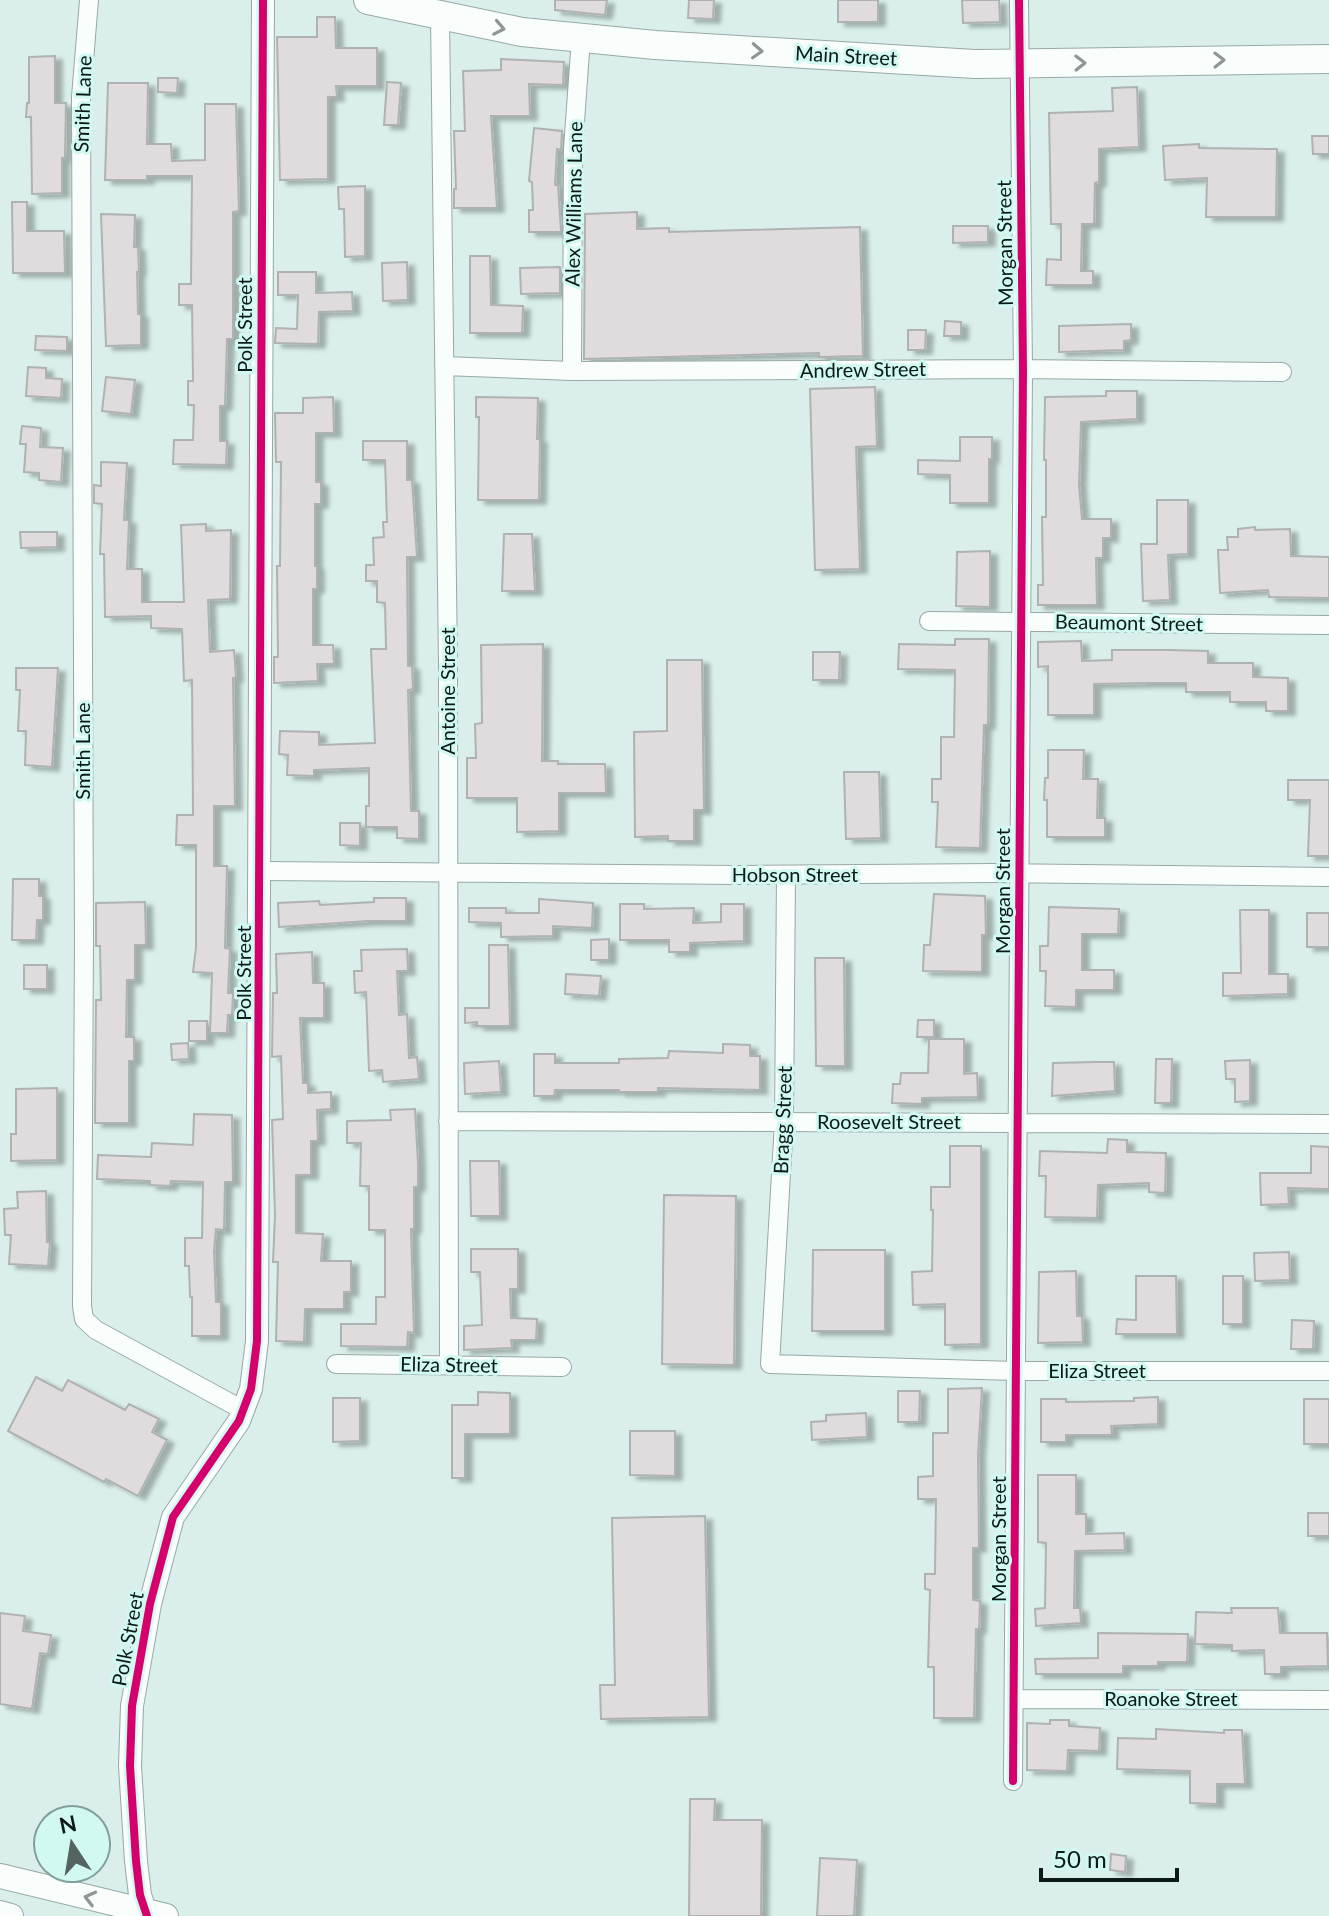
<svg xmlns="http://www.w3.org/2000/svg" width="1329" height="1916" font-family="Lato,sans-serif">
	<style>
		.building { fill: #e0dbdd; stroke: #afb2b2; stroke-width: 2; filter: url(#shadow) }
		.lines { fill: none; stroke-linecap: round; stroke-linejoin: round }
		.minor-casing { stroke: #97a8a5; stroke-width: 20 }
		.tertiary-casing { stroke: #97a8a5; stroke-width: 24 }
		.secondary-casing { stroke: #97a8a5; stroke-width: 26 }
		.primary-casing { stroke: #97a8a5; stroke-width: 30 }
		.minor { stroke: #f9fdfc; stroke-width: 18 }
		.tertiary { stroke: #f9fdfc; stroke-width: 22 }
		.secondary { stroke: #f9fdfc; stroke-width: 24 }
		.primary { stroke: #f9fdfc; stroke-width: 28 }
		.cycleway-casing { stroke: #d1f8f1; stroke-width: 13 }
		.cycleway { stroke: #d6006c; stroke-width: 8 }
		.oneway { stroke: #8e9695 }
		.labels { text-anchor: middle; stroke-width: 6; stroke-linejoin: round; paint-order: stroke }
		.street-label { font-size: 20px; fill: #0b1917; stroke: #d1f8f1 }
	</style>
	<defs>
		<filter id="shadow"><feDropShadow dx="7" dy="4" stdDeviation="2" flood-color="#0004"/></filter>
	</defs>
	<rect width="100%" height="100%" fill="#daefeb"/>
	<path class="building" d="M555,0H607L605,15L555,10Z
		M689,0H714L713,19L688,18Z
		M838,0H878V22H838Z
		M962,0H999L1000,22L963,23Z
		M317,17H335L336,48H377V86H336L337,97H328V179L280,180L277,37H317Z
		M55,56V103H66L65,158H62V193L32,194L31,117H26L27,103H29V57Z
		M501,59L564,62L563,85L529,84L530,116H491L497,208H454V189H456L454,131H465L463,71L501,70Z
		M158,78H178L177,93L158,92Z
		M387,82L401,83L398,125H384Z
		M108,83H148L147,144H171L172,161L205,160V104H236L239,211L233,212V339H227L225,406H220V441H227L226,465L173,464L174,440H193L194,405H188V381H193L192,305H179V284H191L192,176H147V180H105Z
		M1137,87L1139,147L1099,149V182L1095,183L1094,224H1082L1081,271H1093V285H1046L1047,259L1061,260V224H1051L1049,113L1113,111L1112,88Z
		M534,128L562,131L561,150L557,149L555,185H558L561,232H529V210H533L532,182L529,181Z
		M1312,136H1329V154H1313Z
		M1199,144V148L1277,149L1276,217H1206L1207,178L1165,180L1163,146Z
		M365,186V256L345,257L344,209H339L338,187Z
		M12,202H27V231H64L65,273H13Z
		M637,212V229L669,228V232L860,227L863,356L819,357V353L584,359L585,214Z
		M101,214L135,215L134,247H138L139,272H137L138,314H141V345L106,346Z
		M953,226H988V242L953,243Z
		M470,256H490L491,305L523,306L522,333H470Z
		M407,262L408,300L383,301L382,263Z
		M560,267V293L521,294L520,268Z
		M278,272H316V293L352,292L353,311L319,312L318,344L275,343L276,328L297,329L298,295H278Z
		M945,321L961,322V336H944Z
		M1131,324V340L1124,341V350L1059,352V326Z
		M908,330H926L925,350H908Z
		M36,336L67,337V351L35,350Z
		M28,367L46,368V378L62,379L61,398L26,396Z
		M106,377L135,380L131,414L102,411Z
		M875,387L877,446L856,447L860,569L815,570L810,389Z
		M1106,391H1137V419L1081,422L1079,485L1082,519H1111V538H1103V558H1096L1097,605H1038V585H1043L1042,517H1046V460H1044L1045,397L1106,396Z
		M333,397L334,433H316V482H321V504H315V566H317V589H313V645H333L334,664H317L318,681L274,683V657H278L277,566H280L281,462H276L275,413H303V398Z
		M476,397L538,398L537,439H540L539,500H478L479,417H476Z
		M22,426L41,428L40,447L63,448L61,482L39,480V473L24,472L26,444H20Z
		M960,437H992V459H989V503H950V475L918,474V460L960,461Z
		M363,441H407V480H412L417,557H407L408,666H412L413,689L408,690L411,811H419V839L397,838V827H366V806H369V768L314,770V776L287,775L288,755L279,754L280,731L319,732V745L375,743L371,649H386L385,603L377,602V581H366V565H374L373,538L384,537L383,522H387L385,460H363Z
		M101,462L127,463L124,520H129L127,569H142V602H184L181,525L206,524V531L231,530L230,599L208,600L210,652L234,650L236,678H233L235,806H214V866H227L225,948L230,949L228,993H233L232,1015H228L227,1033H210L212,973L193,972L196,947V845H176L177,815H193L192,680L184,681L182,629L151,628V616L105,617L104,554H100L102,504L94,503V485L101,486Z
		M1157,500H1188V554L1168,555L1170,600L1143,601L1141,544H1157Z
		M1255,527V530L1290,529L1291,556L1329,557V598L1269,597L1268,590L1220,593L1218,550H1228L1227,537H1238V529Z
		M20,532H57V547L21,548Z
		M504,534H532L535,591H502Z
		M990,551V607L956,606L957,552Z
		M955,639H989L988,725H984L980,848L936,847L938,802H932V779H941V737H954L955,670L898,669L899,644L955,645Z
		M1081,641L1082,661L1112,660V650H1169L1208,651V663H1253V677L1288,678V711H1266V702H1230V692H1186V683H1147L1094,684V715H1048V666L1038,667V642Z
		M543,644L542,761H558V764H605L606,793H559V831L517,832V798H467V758H476L475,724L482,723L481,645Z
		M813,652H840L839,680H813Z
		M667,660H702L704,810H694V841H668V836L635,837L634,732L667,731Z
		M16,668H58L52,767L25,765L26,731H18L20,690H16Z
		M1048,750H1084L1083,779H1098L1097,818H1105V837H1047V800H1044L1045,778H1048Z
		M844,772H879L881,838L846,839Z
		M1288,780H1329V856H1308L1310,800H1288Z
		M340,823H360V846L340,845Z
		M13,879H39V896H43V920H37L36,940H12Z
		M934,894L985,896L986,935H982V972L923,971L924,945H930Z
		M374,898H406V921H368L279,927L278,903L319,901L320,905L374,902Z
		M539,899L593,903L592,928L553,926V936L501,937V923L469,922V908H506V913H539Z
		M145,902L146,945H135V980H127L126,1037H134V1061H129V1123H95L96,1000H101L100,946H96V903Z
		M620,904H644V909L694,908L693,923L721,922V904H744V941L690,943V952H669V940H620Z
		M1049,907L1119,909L1118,934H1082V970H1114V990H1076V1007L1045,1006L1046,971H1040V946H1048Z
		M1240,910H1269V974H1288V994L1223,996V973H1241Z
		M1307,913H1329V947H1307Z
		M609,939V960H591V940Z
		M489,945H508L510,1026H477V1022L465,1023V1008H489Z
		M407,949L408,971H397L399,1015L407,1014L409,1058L417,1057L419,1079L383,1082L382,1070L369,1071L366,992L355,993L354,971H362L361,950Z
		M312,952L313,983H324V1018H300L303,1083H308V1093L331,1092V1109L317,1110L318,1141H311V1175H296V1233L323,1234L321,1261H351V1292H344V1309H305L304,1342L276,1341L278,1262H273L275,1215L272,1120L283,1119L281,1056L272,1057L273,993H277L276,954Z
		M815,958H844L845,1066H816Z
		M24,965H47V989H24Z
		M566,974L601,976L599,996L565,994Z
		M918,1020H934V1037H917Z
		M189,1021H207V1041H189Z
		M929,1039H964V1074L977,1073L978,1097L922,1098V1104L892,1103L893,1084H900L901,1073H928Z
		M188,1043L189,1059L172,1060L171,1044Z
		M723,1044L750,1045V1056H760V1090L658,1088V1092H619V1090H555L554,1096H534V1054H555V1063H619V1059L668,1058L669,1051L723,1053Z
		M1156,1059H1172L1171,1103H1155Z
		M1250,1060V1101L1235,1102V1079H1226L1225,1061Z
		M499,1061L501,1092L465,1094L464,1063Z
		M1096,1062H1114L1115,1091L1052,1096L1053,1063Z
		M57,1088V1160L11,1161V1134H16V1089Z
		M415,1109L418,1164V1187H414V1229H411L414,1333L408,1332L407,1347L341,1346V1324H376V1297H385V1230H369V1186H360L361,1143H347V1121L391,1120L390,1110Z
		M194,1114L232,1115L233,1182H225L224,1230L216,1229L214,1251L216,1302H221V1336H192V1297H190L189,1266H185V1238H202L203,1182L171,1181L170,1186L150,1185V1181L97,1179L98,1155L151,1157L152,1143L193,1145Z
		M1108,1139L1127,1140V1152L1166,1153L1165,1193L1149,1192V1183L1098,1185L1097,1218L1045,1217L1046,1176H1039L1040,1151L1107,1153Z
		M950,1146H981V1344L945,1345V1304L913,1305L912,1272L932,1271L933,1210H931V1187H950Z
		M1311,1146L1329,1147V1189L1288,1188L1289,1204L1261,1205L1260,1173H1311Z
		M470,1161H499L500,1216H471Z
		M46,1191L47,1242H50L48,1266L9,1264L11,1235H5L4,1209L18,1208L17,1192Z
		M664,1195L736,1196L734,1365L662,1364Z
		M471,1249H518V1289H510L511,1318L537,1319L536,1340H511L512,1348L464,1350V1326L482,1325L480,1272H471Z
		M813,1250H885V1331H812Z
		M1289,1252L1290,1280L1255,1281L1254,1253Z
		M1076,1271L1077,1316H1082L1083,1342L1038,1343L1039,1272Z
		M1136,1276H1176L1177,1334H1116L1117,1319L1136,1320Z
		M1223,1276H1243V1324H1223Z
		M1292,1320L1314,1321L1313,1349H1291Z
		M36,1377L62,1391L68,1380L125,1410L129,1404L159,1419L152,1432L167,1440L138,1496L106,1479L104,1482L8,1431Z
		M982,1388L978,1455L979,1548H973V1600L980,1601L979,1629H976L974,1718H934V1667H928L930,1590L925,1589V1574H935L936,1499H918V1477L933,1476V1433H948V1389Z
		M898,1391H920L919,1422H898Z
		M478,1392L510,1393V1434H465V1478H452V1405H478Z
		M1158,1397V1424L1111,1426L1112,1435H1066V1442H1041V1399H1066V1402L1134,1401V1398Z
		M333,1398H360V1441L333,1442Z
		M1304,1399H1329V1444H1304Z
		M866,1413L867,1437L812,1440L811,1422L826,1421V1415Z
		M630,1431H675V1476L630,1475Z
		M1038,1475H1076V1514H1086V1534L1124,1533L1125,1550L1075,1551L1074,1608H1080L1081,1623L1036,1626L1035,1609L1045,1608L1046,1543L1038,1542Z
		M1308,1513H1329V1536H1308Z
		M705,1516L709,1717L601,1719L600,1685H615L612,1518Z
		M1231,1608H1278L1280,1633H1327L1328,1666L1281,1667V1674H1265L1264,1650L1232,1651V1645L1195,1644L1196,1612L1232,1613Z
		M0,1613L25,1616L23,1631L51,1635L48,1654L40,1653L32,1709L0,1704Z
		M1098,1633L1188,1634L1187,1662H1158V1666H1123V1674H1036L1035,1659L1098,1658Z
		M1050,1720H1069V1726L1100,1728L1099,1751L1068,1750L1067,1771L1027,1770V1723L1050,1724Z
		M1156,1729L1224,1733V1730H1242L1245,1784H1217V1804L1190,1803V1771L1117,1769L1118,1738L1156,1739Z
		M690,1799H715L714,1820H762L761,1916H689Z
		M1111,1854L1126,1856L1125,1872L1110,1870Z
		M820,1858L857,1860L854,1916H817Z"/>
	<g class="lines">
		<defs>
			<path id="minor" d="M89,0L81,97L84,940L82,1306L84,1319L96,1330L243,1410
				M440,16L448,667L449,1365
				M444,366L572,371L1023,369L1282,372
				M572,371L573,149L581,38
				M929,621L1329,625
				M260,871L742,875L994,873L1329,877
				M786,875L784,1122L770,1364L1016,1371H1329
				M448,1121L1329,1124
				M336,1364L562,1367
				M1014,1699L1329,1700
				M1013,1781L1023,369L1019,0"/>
			<path id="tertiary" d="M147,1916L140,1895L136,1861L130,1766L132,1706L150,1604L173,1517L239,1421L251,1389L257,1341L263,0"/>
			<path id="secondary" d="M0,1876L166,1916
				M0,1913L11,1916"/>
			<path id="primary" d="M368,0L522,32L655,45L975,64L1329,59"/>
		</defs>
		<use href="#minor" class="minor-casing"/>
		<use href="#tertiary" class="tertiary-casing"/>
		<use href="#secondary" class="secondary-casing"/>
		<use href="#primary" class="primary-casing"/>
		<use href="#minor" class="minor"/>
		<use href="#tertiary" class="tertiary"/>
		<use href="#secondary" class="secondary"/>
		<use href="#primary" class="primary"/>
		<defs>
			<path id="cycleway" d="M1013,1781L1023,369L1019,0
				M147,1916L140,1895L136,1861L130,1766L132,1706L150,1604L173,1517L239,1421L251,1389L257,1341L263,0"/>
		</defs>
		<use href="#cycleway" class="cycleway-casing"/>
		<use href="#cycleway" class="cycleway"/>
	</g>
	<defs><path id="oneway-chevron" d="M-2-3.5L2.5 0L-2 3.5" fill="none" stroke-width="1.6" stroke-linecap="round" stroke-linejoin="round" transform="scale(2)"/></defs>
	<g class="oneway">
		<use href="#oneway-chevron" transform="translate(499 28) rotate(11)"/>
		<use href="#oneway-chevron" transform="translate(757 51) rotate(3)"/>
		<use href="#oneway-chevron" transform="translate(1219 60) rotate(-1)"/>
		<use href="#oneway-chevron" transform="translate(1080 63) rotate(-1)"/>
		<use href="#oneway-chevron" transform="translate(90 1898) rotate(-166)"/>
	</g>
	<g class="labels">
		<g class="street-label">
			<text transform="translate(846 56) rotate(3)" y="7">Main Street</text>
			<text transform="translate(83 104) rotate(-88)" y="7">Smith Lane</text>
			<text transform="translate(574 204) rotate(-89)" y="7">Alex Williams Lane</text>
			<text transform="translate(1005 243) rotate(-91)" y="7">Morgan Street</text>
			<text transform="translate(245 325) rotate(-90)" y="7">Polk Street</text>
			<text transform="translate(863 370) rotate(-1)" y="7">Andrew Street</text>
			<text transform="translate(1129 623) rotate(1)" y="7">Beaumont Street</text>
			<text transform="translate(448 691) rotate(-90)" y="7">Antoine Street</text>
			<text transform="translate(83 751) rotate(-90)" y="7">Smith Lane</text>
			<text x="795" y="882">Hobson Street</text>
			<text transform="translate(1003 891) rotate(-90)" y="7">Morgan Street</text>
			<text transform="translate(244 973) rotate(-90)" y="7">Polk Street</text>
			<text transform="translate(783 1120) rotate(-88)" y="7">Bragg Street</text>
			<text x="889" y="1129">Roosevelt Street</text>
			<text transform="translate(449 1365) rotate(1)" y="7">Eliza Street</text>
			<text x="1097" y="1378">Eliza Street</text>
			<text transform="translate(999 1539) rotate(-90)" y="7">Morgan Street</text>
			<text transform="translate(128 1639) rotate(-79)" y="7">Polk Street</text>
			<text x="1171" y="1706">Roanoke Street</text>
		</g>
	</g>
	<g transform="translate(72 1844) rotate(348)"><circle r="38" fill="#d1f8f1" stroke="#829f9a" stroke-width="2"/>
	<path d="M0-6L14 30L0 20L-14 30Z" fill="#536461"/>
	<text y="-12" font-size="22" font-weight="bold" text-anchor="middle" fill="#0b1917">N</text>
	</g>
	<path d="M1041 1868v12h136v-12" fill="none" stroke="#0b1917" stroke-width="4"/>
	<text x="1053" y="1868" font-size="24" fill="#0b1917" stroke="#d1f8f1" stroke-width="6" paint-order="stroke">50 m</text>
</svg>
